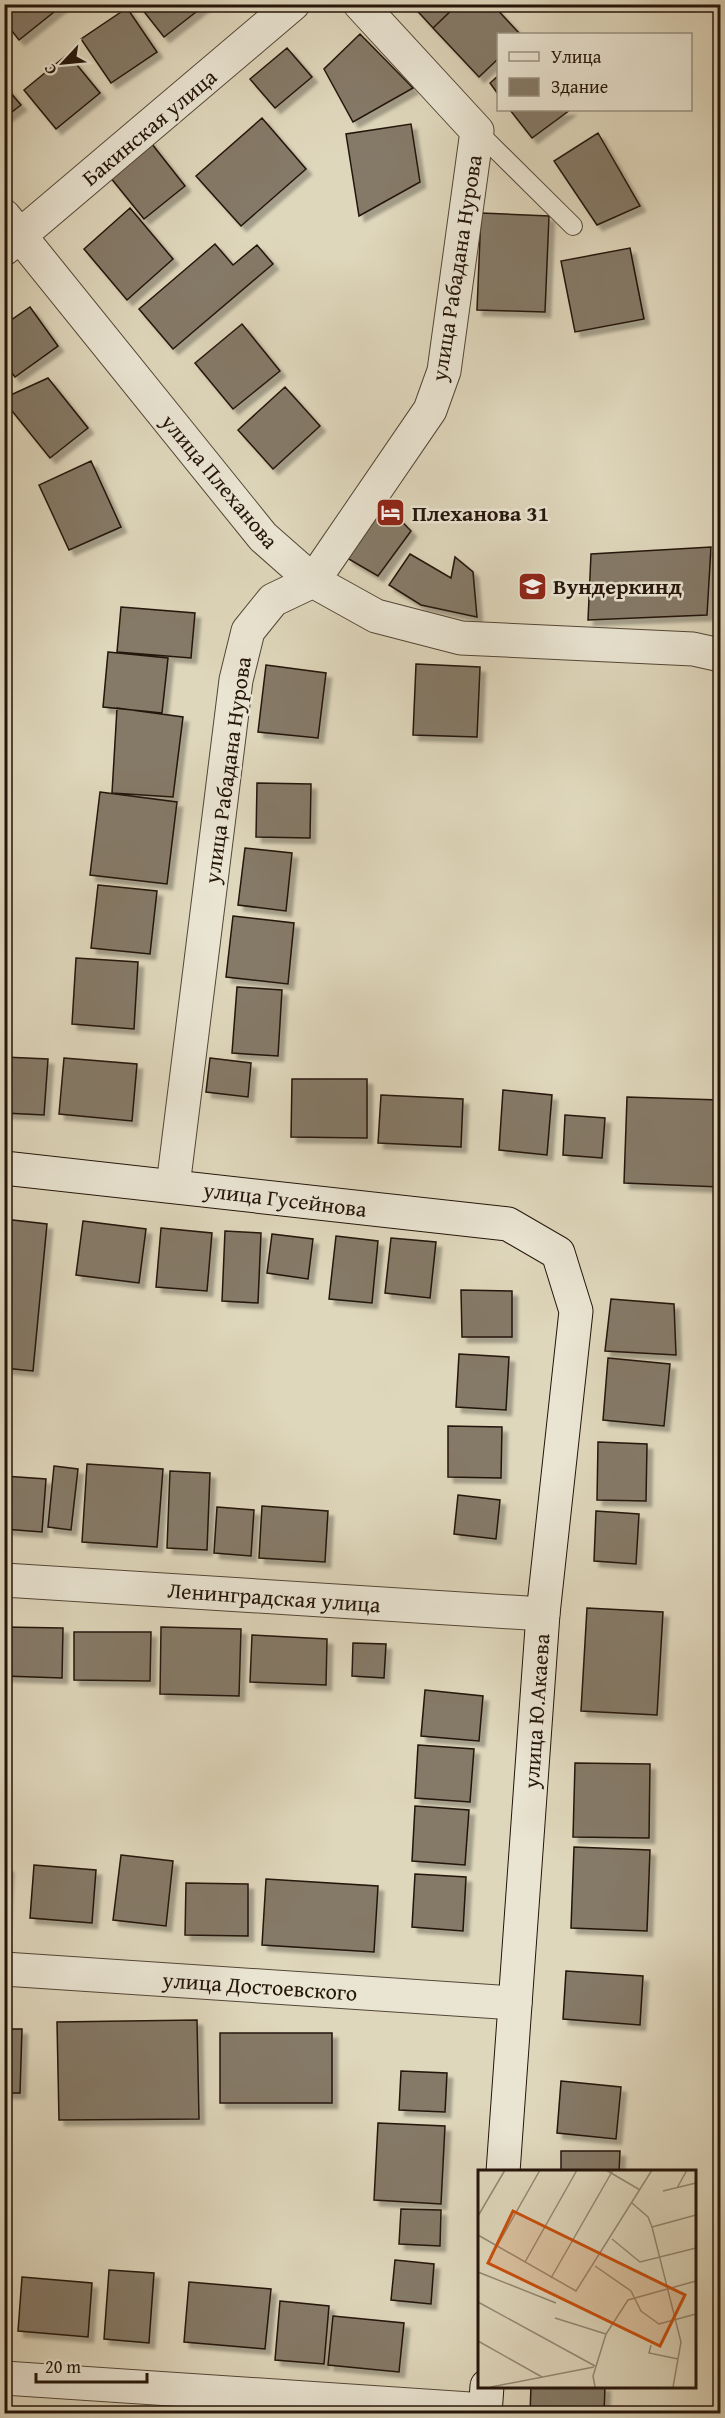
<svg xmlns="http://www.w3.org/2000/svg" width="725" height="2418" font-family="'Gentium Book Plus',serif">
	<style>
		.building { fill: #857a67; stroke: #24150a; stroke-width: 1.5; filter: url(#shadow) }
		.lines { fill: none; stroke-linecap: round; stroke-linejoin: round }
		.lane-casing { stroke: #534636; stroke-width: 20 }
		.street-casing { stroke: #534636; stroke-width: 35 }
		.secondary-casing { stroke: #24150a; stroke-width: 35 }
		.lane { stroke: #eae5d3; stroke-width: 18 }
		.street { stroke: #eae5d3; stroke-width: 33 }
		.secondary { stroke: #eae5d3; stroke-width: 33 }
		.labels { text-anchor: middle; stroke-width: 5; stroke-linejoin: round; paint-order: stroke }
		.street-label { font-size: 22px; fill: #24150a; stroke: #eae5d3 }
		.poi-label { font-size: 22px; font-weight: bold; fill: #24150a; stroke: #eae5d3; text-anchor: start }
		.inset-road { fill: none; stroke: #948975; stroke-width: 1.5 }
		.view { fill: #cb4f0c; fill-opacity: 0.15; stroke: #cb4f0c; stroke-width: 3 }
		.inset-edge { fill: none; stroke: #24150a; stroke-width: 3 }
	</style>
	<defs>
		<filter id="shadow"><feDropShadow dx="5.5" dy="5.5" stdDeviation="1.5" flood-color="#0004"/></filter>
	</defs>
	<rect width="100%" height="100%" fill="#dfd7bc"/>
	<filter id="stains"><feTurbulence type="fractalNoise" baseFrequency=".00333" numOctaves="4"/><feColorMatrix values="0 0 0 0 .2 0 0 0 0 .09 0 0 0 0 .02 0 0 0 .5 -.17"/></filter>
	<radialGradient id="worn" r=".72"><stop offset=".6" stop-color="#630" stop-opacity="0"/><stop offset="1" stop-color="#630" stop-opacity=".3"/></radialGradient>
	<path class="building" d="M4,4H64L19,40L4,21Z
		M138,4H205V5L164,37Z
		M411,4H458L433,28Z
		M458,4H492L520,34H498V59L479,77L433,28Z
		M127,8L157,52L111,83L81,39Z
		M360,34L413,88L353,122L324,69Z
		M287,48L312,77L275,108L250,79Z
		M68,54L100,93L56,129L24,90Z
		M498,76V94L490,83Z
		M4,85L21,105L4,118Z
		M510,110H570L532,138Z
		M262,118L306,169L241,226L196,176Z
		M411,124L420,182L359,216L346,134Z
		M598,133L640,206L597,225L554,161Z
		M148,139L185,186L144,219L106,172Z
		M130,208L173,259L127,300L84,249Z
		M481,213L549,216L545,312L477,310Z
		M215,244L233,265L257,245L273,264L173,349L139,309Z
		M630,248L644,319L575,332L561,261Z
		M30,307L58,346L15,377L4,363V325Z
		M242,324L280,371L233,409L195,363Z
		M48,378L88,428L50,458L4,401V398Z
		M285,387L320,426L273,469L238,430Z
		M91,461L121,527L69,550L39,485Z
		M383,502L411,531L378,576L347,558Z
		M711,547L707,615L588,620L591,554Z
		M410,554L451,578L455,557L473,572L477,617L421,605L389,585Z
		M121,607L195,613L191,658L117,652Z
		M108,652L168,658L162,713L103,707Z
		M416,664L480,667L477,737L413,735Z
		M266,665L326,673L318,738L258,732Z
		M117,708L183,717L173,797L112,793Z
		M257,783L311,784L310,838L256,837Z
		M100,792L177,802L167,884L90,875Z
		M245,848L292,853L286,911L238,905Z
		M98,885L157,891L150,954L91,948Z
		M233,916L294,923L288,984L226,977Z
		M76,958L138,962L134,1029L72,1024Z
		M237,987L282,990L278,1056L232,1053Z
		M4,1057L48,1059L44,1115L4,1113Z
		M64,1058L137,1064L132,1121L59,1114Z
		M210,1058L251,1063L248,1097L206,1092Z
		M292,1079H367V1138L291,1137Z
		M503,1090L552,1095L547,1155L499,1150Z
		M381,1095L463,1099L461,1147L378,1143Z
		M627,1097L720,1100V1187L624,1183Z
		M565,1115L605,1118L602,1158L563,1155Z
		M4,1219L47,1224L33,1371L4,1368Z
		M83,1221L146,1229L139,1283L76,1275Z
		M161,1228L212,1233L207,1291L156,1287Z
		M225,1231L261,1233L258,1303L222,1301Z
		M272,1234L313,1239L308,1279L267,1273Z
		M336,1236L378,1241L372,1303L329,1299Z
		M391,1238L436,1242L430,1298L385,1293Z
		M461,1290L512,1291V1337H462Z
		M611,1299L674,1304L676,1355L605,1351Z
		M459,1354L509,1357L506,1410L456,1407Z
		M608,1358L670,1364L664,1426L603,1420Z
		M448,1426L502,1427L501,1478L448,1477Z
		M598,1442L647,1444L646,1501L597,1500Z
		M87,1464L163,1469L157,1547L82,1542Z
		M54,1466L78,1469L71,1530L48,1527Z
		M170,1471L210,1473L207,1550L167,1548Z
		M4,1476L46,1479L42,1532L4,1529Z
		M458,1495L500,1500L496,1539L454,1534Z
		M262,1506L328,1511L325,1562L259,1558Z
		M217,1507L254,1510L251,1556L214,1553Z
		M596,1511L639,1514L636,1564L594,1561Z
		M587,1608L663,1612L657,1715L581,1711Z
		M4,1627L63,1628L62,1678L4,1676Z
		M161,1627L241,1629L239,1696L160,1694Z
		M74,1632H151L150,1681L74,1680Z
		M252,1635L327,1639L326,1685L250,1682Z
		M353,1643L386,1644L384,1678L352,1676Z
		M425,1690L483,1696L479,1741L421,1736Z
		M418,1745L474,1749L470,1802L415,1798Z
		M575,1763L650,1764L649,1838L573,1837Z
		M415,1806L469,1810L465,1865L412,1861Z
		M574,1847L650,1850L647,1931L571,1928Z
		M121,1855L173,1861L166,1926L113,1920Z
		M34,1865L96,1870L92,1923L30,1918Z
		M4,1866L8,1867L5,1922H4Z
		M415,1874L466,1877L463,1931L412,1927Z
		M266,1879L378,1886L374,1952L262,1945Z
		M186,1883L248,1884V1936L185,1935Z
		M566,1971L643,1976L640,2025L563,2019Z
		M197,2020L199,2119L59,2120L57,2022Z
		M4,2029H22L20,2093H4Z
		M220,2033H332V2103H220Z
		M401,2071L447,2073L445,2112L399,2110Z
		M561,2081L621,2087L616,2139L557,2133Z
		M378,2123L445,2126L441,2204L374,2200Z
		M561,2151H620L619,2172H561Z
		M401,2209L441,2210L440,2246L399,2244Z
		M395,2260L434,2264L431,2304L391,2300Z
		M109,2270L154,2273L149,2343L104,2339Z
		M22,2277L92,2283L88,2337L18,2331Z
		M189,2282L271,2289L265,2349L184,2342Z
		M280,2301L329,2306L324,2364L275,2360Z
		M333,2316L404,2323L399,2372L328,2365Z
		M531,2386H605L604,2414H530Z"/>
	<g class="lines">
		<defs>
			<path id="lane" d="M477,131L573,226"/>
			<path id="street" d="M4,216L263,537L313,581L376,616L461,638L693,649L720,655
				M4,249L293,4
				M173,1186L236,680L248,631L273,600L313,581L430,410L444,371L477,131L360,4
				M4,1580L543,1614
				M4,1969L515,2003
				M4,2378L485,2410"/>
			<path id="secondary" d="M4,1168L508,1224L558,1253L576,1311L543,1614L503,2172
				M485,2414L487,2386"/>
		</defs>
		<use href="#lane" class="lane-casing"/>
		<use href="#street" class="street-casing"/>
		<use href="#secondary" class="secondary-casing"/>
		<use href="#lane" class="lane"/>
		<use href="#street" class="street"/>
		<use href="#secondary" class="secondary"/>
	</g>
	<defs>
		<symbol id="hotel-square" viewBox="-11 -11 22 22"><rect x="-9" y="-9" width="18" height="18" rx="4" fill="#8f2418" stroke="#eae5d3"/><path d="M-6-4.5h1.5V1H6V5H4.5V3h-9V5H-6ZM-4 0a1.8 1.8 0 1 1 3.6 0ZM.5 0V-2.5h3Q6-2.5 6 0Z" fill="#fff"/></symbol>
		<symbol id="school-square" viewBox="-11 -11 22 22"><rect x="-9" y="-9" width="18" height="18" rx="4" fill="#8f2418" stroke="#eae5d3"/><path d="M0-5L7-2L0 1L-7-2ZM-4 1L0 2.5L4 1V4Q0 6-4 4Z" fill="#fff"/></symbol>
	</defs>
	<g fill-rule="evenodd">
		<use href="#hotel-square" x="374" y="496" width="33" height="33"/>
		<use href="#school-square" x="516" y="570" width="33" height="33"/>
	</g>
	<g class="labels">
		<g class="street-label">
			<text transform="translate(149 127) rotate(-40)" y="8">Бакинская улица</text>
			<text transform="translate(456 268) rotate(-81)" y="8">улица Рабадана Нурова</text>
			<text transform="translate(220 481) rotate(50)" y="8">улица Плеханова</text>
			<text transform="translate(227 770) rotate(-82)" y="8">улица Рабадана Нурова</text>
			<text transform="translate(285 1199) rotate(7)" y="8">улица Гусейнова</text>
			<text transform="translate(274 1597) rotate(4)" y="8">Ленинградская улица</text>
			<text transform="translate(536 1711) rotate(-86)" y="8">улица Ю.Акаева</text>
			<text transform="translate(260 1986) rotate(4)" y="8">улица Достоевского</text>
		</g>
		<g class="poi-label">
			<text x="412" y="521">Плеханова 31</text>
			<text x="553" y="594">Вундеркинд</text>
		</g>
	</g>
	<g transform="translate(478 2170)">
		<rect width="218" height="218" fill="#dfd7bc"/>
		<path class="inset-road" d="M128,0L162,20M199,18L209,0M185,21L218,13M154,33L170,47L174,57L203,172L195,217M0,46L27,0M174,57L218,45M0,65L98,121L174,0M134,69L162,92L218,78M19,76L62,0M47,92L99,0M117,96L153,121L163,141L181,154L218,144M0,102L78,133M73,108L135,0M0,132L117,196M77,148L128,164M0,171L64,207M173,175L171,183L200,189M13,217L116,197M117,217L115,206L128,164L150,130L218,111"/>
		<path class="view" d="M35,41L207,125L182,176L10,93Z"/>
		<rect width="218" height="218" class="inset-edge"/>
	</g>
	<rect width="725" height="2418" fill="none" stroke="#dfd7bc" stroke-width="24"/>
	<rect x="6" y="6" width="713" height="2406" fill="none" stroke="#24150a" stroke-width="3"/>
	<rect x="12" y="12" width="701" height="2394" fill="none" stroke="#24150a" stroke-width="1.5"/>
	<rect x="497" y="33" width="195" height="78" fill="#eae5d3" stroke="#9b9283" stroke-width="1.5"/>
	<rect x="509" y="52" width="30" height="9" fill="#eae5d3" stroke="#9b9283" stroke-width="1.5"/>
	<text x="551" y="63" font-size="18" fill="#24150a">Улица</text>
	<rect x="509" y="78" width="30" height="18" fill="#857a67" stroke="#9b9283" stroke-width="1.5"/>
	<text x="551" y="93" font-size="18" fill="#24150a">Здание</text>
	<g transform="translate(63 63) rotate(244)" stroke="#eae5d3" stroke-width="4.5" paint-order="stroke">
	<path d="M0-4.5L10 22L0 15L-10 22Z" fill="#24150a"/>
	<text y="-9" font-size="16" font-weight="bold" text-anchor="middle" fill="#24150a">С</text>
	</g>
	<path d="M36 2373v9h111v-9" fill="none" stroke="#24150a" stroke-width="3"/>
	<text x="45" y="2373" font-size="18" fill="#24150a" stroke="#eae5d3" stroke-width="4.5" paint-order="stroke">20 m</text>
	<rect width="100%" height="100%" filter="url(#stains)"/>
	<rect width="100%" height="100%" fill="url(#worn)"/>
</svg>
